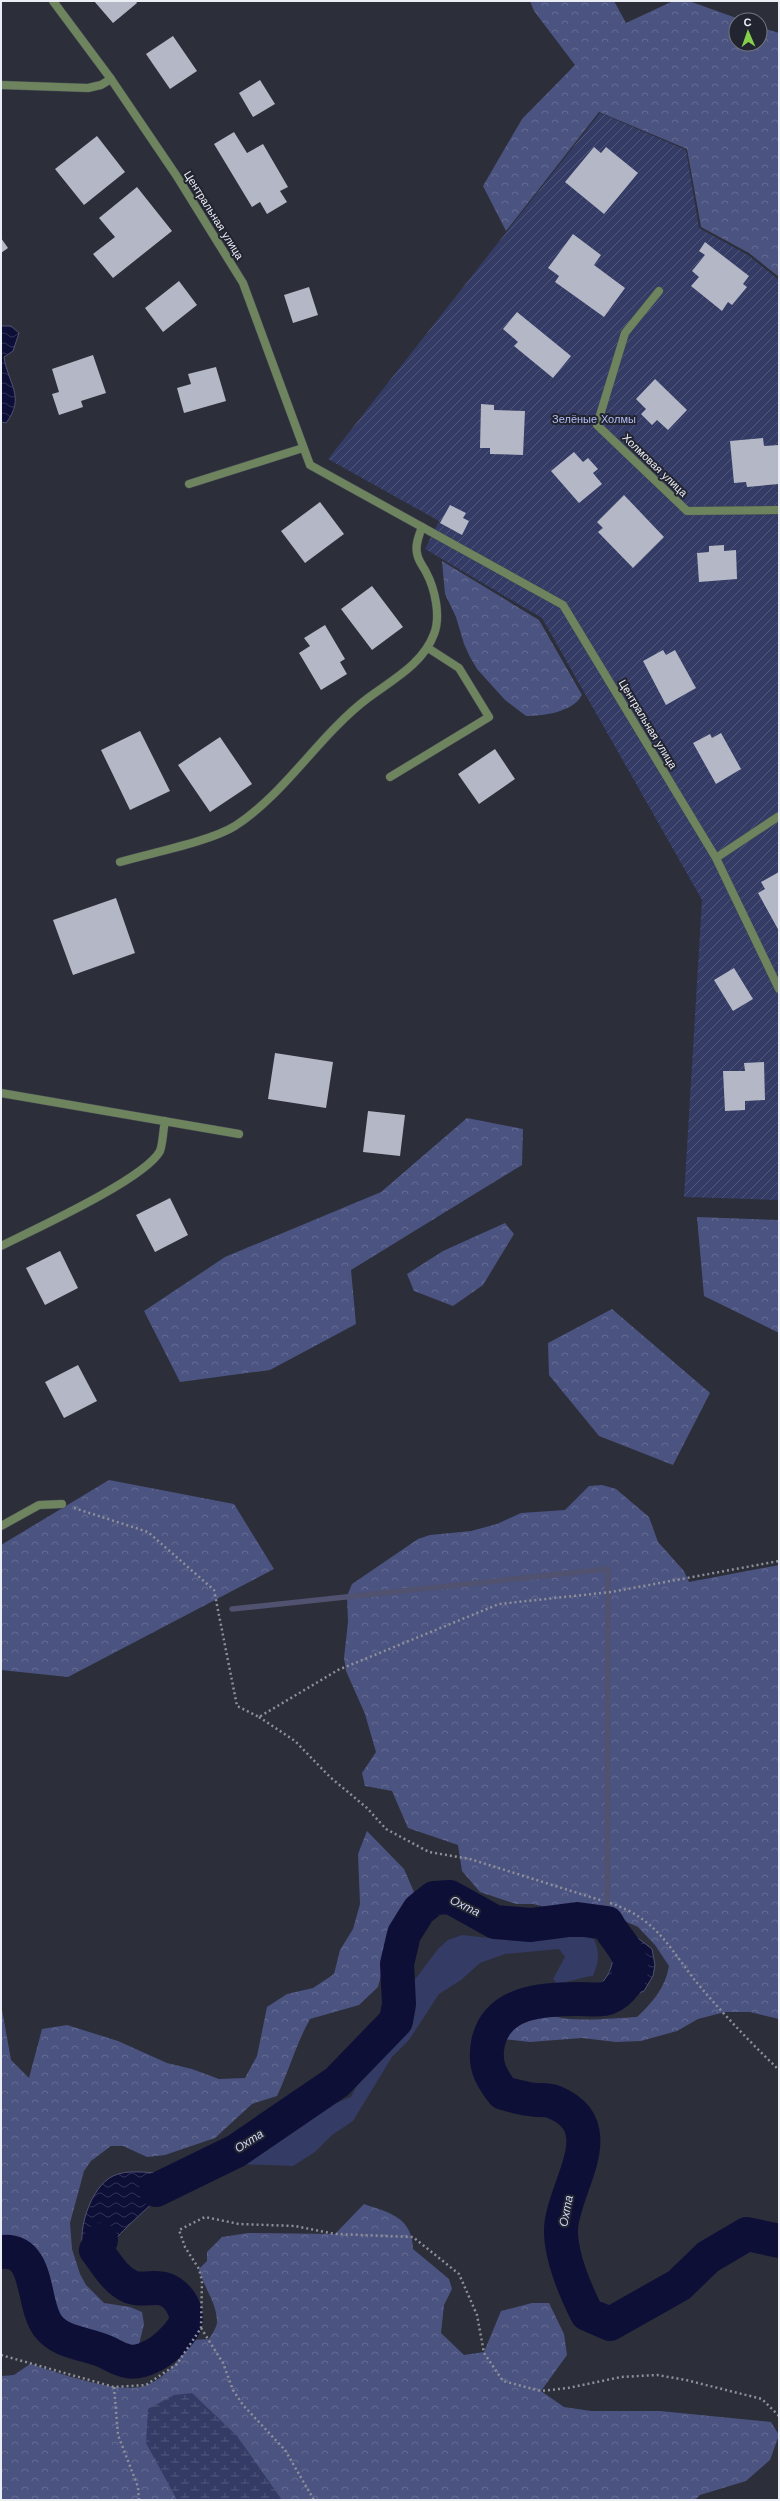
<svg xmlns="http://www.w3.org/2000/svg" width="780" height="2501" font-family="'Work Sans',sans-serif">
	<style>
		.grass { fill: #343b65 }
		.forest { fill: url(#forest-crowns) }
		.wetland { fill: url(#wetland-marsh) }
		.garden { fill: url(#garden-furrows) }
		.water { fill: url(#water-waves); stroke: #515270 }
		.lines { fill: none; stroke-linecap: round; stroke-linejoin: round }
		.stream { stroke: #515270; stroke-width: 5.5 }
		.river { stroke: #0e0f37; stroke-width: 34 }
		.building { fill: #b4b7c5 }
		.service-casing { stroke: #474953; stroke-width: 9 }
		.minor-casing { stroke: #474953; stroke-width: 9 }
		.path { stroke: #8e9099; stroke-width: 2.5; stroke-dasharray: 2 3; stroke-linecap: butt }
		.service { stroke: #6d845f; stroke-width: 8 }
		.minor { stroke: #6d845f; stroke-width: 8 }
		.labels { text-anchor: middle; stroke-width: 4; stroke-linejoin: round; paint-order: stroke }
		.street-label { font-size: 11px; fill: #eceef6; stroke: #22242f }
		.park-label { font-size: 11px; fill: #b3bffb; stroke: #22242f }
		.water-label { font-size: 12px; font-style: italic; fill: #cfd5f4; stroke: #22242f }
	</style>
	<defs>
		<pattern id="forest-crowns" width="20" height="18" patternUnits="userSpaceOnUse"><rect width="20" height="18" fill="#4b5381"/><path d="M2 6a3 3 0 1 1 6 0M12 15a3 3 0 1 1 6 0" fill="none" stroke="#656c93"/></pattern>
		<pattern id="wetland-marsh" width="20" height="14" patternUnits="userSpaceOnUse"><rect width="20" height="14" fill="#343b65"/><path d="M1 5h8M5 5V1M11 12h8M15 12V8" fill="none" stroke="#52587c"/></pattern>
		<pattern id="garden-furrows" width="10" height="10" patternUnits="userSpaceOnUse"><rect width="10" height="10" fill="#343b65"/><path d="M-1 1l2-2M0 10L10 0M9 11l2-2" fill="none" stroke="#52587c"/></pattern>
		<pattern id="water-waves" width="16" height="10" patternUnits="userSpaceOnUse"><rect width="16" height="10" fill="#0e0f37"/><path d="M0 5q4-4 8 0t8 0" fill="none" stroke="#313255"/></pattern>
	</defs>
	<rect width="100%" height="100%" fill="#2c2e39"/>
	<path class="grass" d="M540,1933H568L594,1939C600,1953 599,1962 593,1976C580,1977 569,1983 556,1983L553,1979L565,1957L559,1949L505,1954L480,1963L461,1980L439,1994L409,2040L392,2057L353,2121L332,2135L315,2152L293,2166L239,2164C274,2138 310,2112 351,2097L363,2073L405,2014L403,2002L407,1990L438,1949L448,1940L462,1935L489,1938Z"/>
	<path class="forest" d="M530,1H614L626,23L673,1H689L742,20H736V44H760V27L779,33V277L749,253L701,227L687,149L599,112L506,231L483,186L522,119L575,65L534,11Z
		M442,561L539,620L582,695C573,712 544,716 526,716L505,700L477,669L470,657L464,644L456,617L445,594Z
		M467,1118L523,1129L522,1165L351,1270L356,1324L270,1370L180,1382L144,1311L225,1257L381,1192Z
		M697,1217L779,1220V1333L704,1296Z
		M505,1223L514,1234L483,1285L453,1306L414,1291L407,1274L443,1251Z
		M612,1309L710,1393L673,1465L599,1436L549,1375L548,1343Z
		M109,1480L234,1504L274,1569L68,1677L1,1670V1545Z
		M602,1485L616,1489L649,1517L658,1542L684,1571L689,1582L779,1565V2019L750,2012H725L698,2019L677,2031L641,2041L616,2042L582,2038L530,2042L504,2039L499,2028C508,2020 519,2013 531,2010C541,2008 548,2015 557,2017C578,2022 615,2018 637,2017C653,2002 665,1988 669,1966L655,1945L638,1927L604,1912H567L533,1904H516L480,1892L462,1871L458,1845L408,1828L392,1791L365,1786L362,1773L376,1752L365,1714L346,1671L344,1658L348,1622L347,1596L352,1584L418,1539L430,1535L471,1531L497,1524L521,1513L565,1510L589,1486Z
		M367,1831L404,1869L414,1892L397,1913L378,1987L359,2005L310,2019C296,2044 289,2071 277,2096L252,2104L215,2138L165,2155L147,2157L123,2146H111L91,2161L84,2171L70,2223L72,2249L80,2274L86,2285L104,2303L130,2307L142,2312L144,2324L138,2349C125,2348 116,2342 103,2338C98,2337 93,2338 88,2336C45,2315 46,2282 27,2244L10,2235L1,2236V2004L11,2060L29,2078L42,2029L67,2025L118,2041L167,2063L192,2069L219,2079L245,2078L257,2056L267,2007L287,1994L313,1988L334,1974L340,1950L353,1929L360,1904L358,1854Z
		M364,2204C390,2213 412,2217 413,2249L449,2279L452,2289L444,2305L441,2333L464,2355L484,2352L501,2311L532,2303H549L564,2334L567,2355L541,2391L564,2407L591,2411H660L771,2422L779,2435L770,2460L746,2481L700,2495L695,2500H1V2376L14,2375L30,2364C58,2372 119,2396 147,2385C167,2377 181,2358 192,2340L209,2339C212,2334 217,2327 217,2322C217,2303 203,2286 199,2269L207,2261V2252L222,2237L248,2233L335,2234Z"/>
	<path class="wetland" d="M192,2393L237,2436L282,2500H177L146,2443L148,2409L174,2395Z"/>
	<path class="garden" d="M600,113L686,150L699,228L748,255L779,280V1200L684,1197L702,900L542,618L425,549L439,521L328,459Z"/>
	<path class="water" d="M1,326H11L19,333L13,351L4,357C8,384 26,397 6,423L1,422Z
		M594,1920C615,1922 636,1936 652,1949L655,1965L653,1976L644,1991L611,2004L578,1999C598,1991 614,1975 613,1952C612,1941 600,1929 594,1920Z
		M198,2170C188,2186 170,2191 154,2202C149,2206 112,2240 111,2245C109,2257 113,2267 117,2277L101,2275C97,2270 88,2264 85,2257C75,2234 90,2187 113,2176C127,2169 147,2173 162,2173C174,2173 186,2171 198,2170Z"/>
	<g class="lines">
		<path class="stream" d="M232,1609L608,1569L607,1923"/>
		<path class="river" d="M156,2190L236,2151L337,2082L396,2021L399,2004L397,1964L404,1934L419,1910L434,1898L450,1897L495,1922L531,1925L577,1919L607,1923C614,1938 633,1952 631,1970C630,1982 616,1997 604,1999C596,2000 587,1999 579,1999C543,1999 497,2001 488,2043C484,2065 490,2076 503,2093C512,2095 521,2098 529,2099C537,2101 547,2099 554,2102C614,2127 564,2185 561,2228C560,2255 575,2290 587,2314L610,2324L679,2285L708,2257L747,2234L779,2241
			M1,2252C41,2248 31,2304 48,2326C62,2345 91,2343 110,2354C125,2362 134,2365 150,2357C162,2352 176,2339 183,2328C192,2314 178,2293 164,2289C154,2286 142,2291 131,2287C115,2280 106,2263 96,2250L101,2240"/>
	</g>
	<path class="building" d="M94,1H136L137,3L113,23Z
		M173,36L197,71L170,89L146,54Z
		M260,80L275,104L253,117L239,93Z
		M234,132L247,153L263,144L288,187L280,191L287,202L267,214L260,202L252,207L214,144Z
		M97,136L125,172L84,205L55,169Z
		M594,147L601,153L606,147L638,173L604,214L565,182Z
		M137,187L172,231L113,278L93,254L115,237L99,218Z
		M573,234L601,255L594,265L625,288L604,317L555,282L559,276L548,268Z
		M1,238L8,248L1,253Z
		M705,242L749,276L743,284L747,287L732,305L728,302L722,311L691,286L699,277L692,271L705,255L699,251Z
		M179,281L197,305L163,332L145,308Z
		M309,287L318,315L293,323L284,295Z
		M517,312L571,356L553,378L514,346L518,342L503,329Z
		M93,355L106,393L81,401L83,407L59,415L52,394L59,392L52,369Z
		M216,367L226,401L184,413L177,388L191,384L188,374Z
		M655,379L687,410L668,430L657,420L652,425L641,414L646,409L636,399Z
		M481,404L494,405V410L525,411L523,455L490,454V448H480Z
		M763,438L764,446L779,445V484L747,487L746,482L734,483L730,441Z
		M574,452L583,462L588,458L598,469L593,473L602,484L579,503L551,471Z
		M624,495L664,537L633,568L598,532L603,528L597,522Z
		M320,502L344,534L305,563L281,531Z
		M450,505L466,513L463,518L469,521L462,535L440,523Z
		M724,545V551L736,550L737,579L699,582L697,553L709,552V546Z
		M372,586L403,627L372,650L341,609Z
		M325,625L345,659L340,662L347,674L321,690L299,653L310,646L304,638Z
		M663,650L666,655L675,650L696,688L666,705L643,661Z
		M140,731L170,791L130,810L101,750Z
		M721,733L741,769L716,784L693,743L710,734L712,738Z
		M220,737L252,784L210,812L178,765Z
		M495,749L515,779L479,804L458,774Z
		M779,872V931L758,893L765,889L761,882Z
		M116,898L135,953L73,975L53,920Z
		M734,968L753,999L733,1011L714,980Z
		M275,1053L333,1062L326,1108L268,1099Z
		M764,1062L765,1100L745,1101V1110L725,1111L723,1071H745L744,1063Z
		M368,1111L405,1115L400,1156L363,1152Z
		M170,1198L188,1235L155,1252L136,1215Z
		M60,1251L78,1288L45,1305L26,1268Z
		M78,1365L97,1401L64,1418L45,1382Z"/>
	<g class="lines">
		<defs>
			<path id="service" d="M1,85L88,88L101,85L111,79
				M189,484L303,448
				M390,777L489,717L459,668L428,648
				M120,862C150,853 209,842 235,826C286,793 319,735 368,698C392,680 423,664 434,634C441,616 435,589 426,572C423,566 418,561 417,553C415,545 419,535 422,527
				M1,1093L239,1134
				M1,1246C33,1230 145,1179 160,1151C163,1143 163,1130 165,1121
				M1,1526L39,1505L62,1504"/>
			<path id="minor" d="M53,1L111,79L176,175L243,283L310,465L563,605L716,858L779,989
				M659,291L625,333L597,425L687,511L779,510
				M716,858L779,816"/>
		</defs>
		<use href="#service" class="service-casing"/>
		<use href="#minor" class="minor-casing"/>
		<path class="path" d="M74,1508L148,1532L214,1590L237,1706L259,1717L338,1670L499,1604L611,1592L779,1561
			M259,1717L295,1741L330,1777L367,1808L386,1829L429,1852L470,1859L603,1901
			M610,1903C661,1920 671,1953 703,1990C727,2018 753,2045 779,2070
			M201,2328L223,2363L233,2390L243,2405L285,2450L314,2500
			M1,2355L114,2387L146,2385L177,2364L201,2328L202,2281L199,2269L185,2247L179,2230L205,2217L239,2224L295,2226L335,2234L413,2237L459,2274L477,2315L484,2353L503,2381L541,2391L568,2388L621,2377L657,2375L686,2380L762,2399L779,2416
			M114,2387L118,2435L138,2487L139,2500"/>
		<use href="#service" class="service"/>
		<use href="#minor" class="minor"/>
	</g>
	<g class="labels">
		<g class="street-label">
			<text transform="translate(214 215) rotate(58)" y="4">Центральная улица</text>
			<text transform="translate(655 465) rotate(44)" y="4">Холмовая улица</text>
			<text transform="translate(648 724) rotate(59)" y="4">Центральная улица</text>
		</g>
		<g class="park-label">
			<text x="594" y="423">Зелёные Холмы</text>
		</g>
		<g class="water-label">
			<text transform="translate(465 1906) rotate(26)" y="4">Охта</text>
			<text transform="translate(249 2141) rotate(-33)" y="4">Охта</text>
			<text transform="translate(566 2211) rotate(-79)" y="4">Охта</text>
		</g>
	</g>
	<rect width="780" height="2501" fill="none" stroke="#eceef6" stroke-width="4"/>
	<g transform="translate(748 32) rotate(358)"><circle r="19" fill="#22242f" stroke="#73757f"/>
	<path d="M0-3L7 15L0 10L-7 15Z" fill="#85cf4d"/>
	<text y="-6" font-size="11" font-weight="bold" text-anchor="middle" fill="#eceef6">С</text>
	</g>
</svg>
